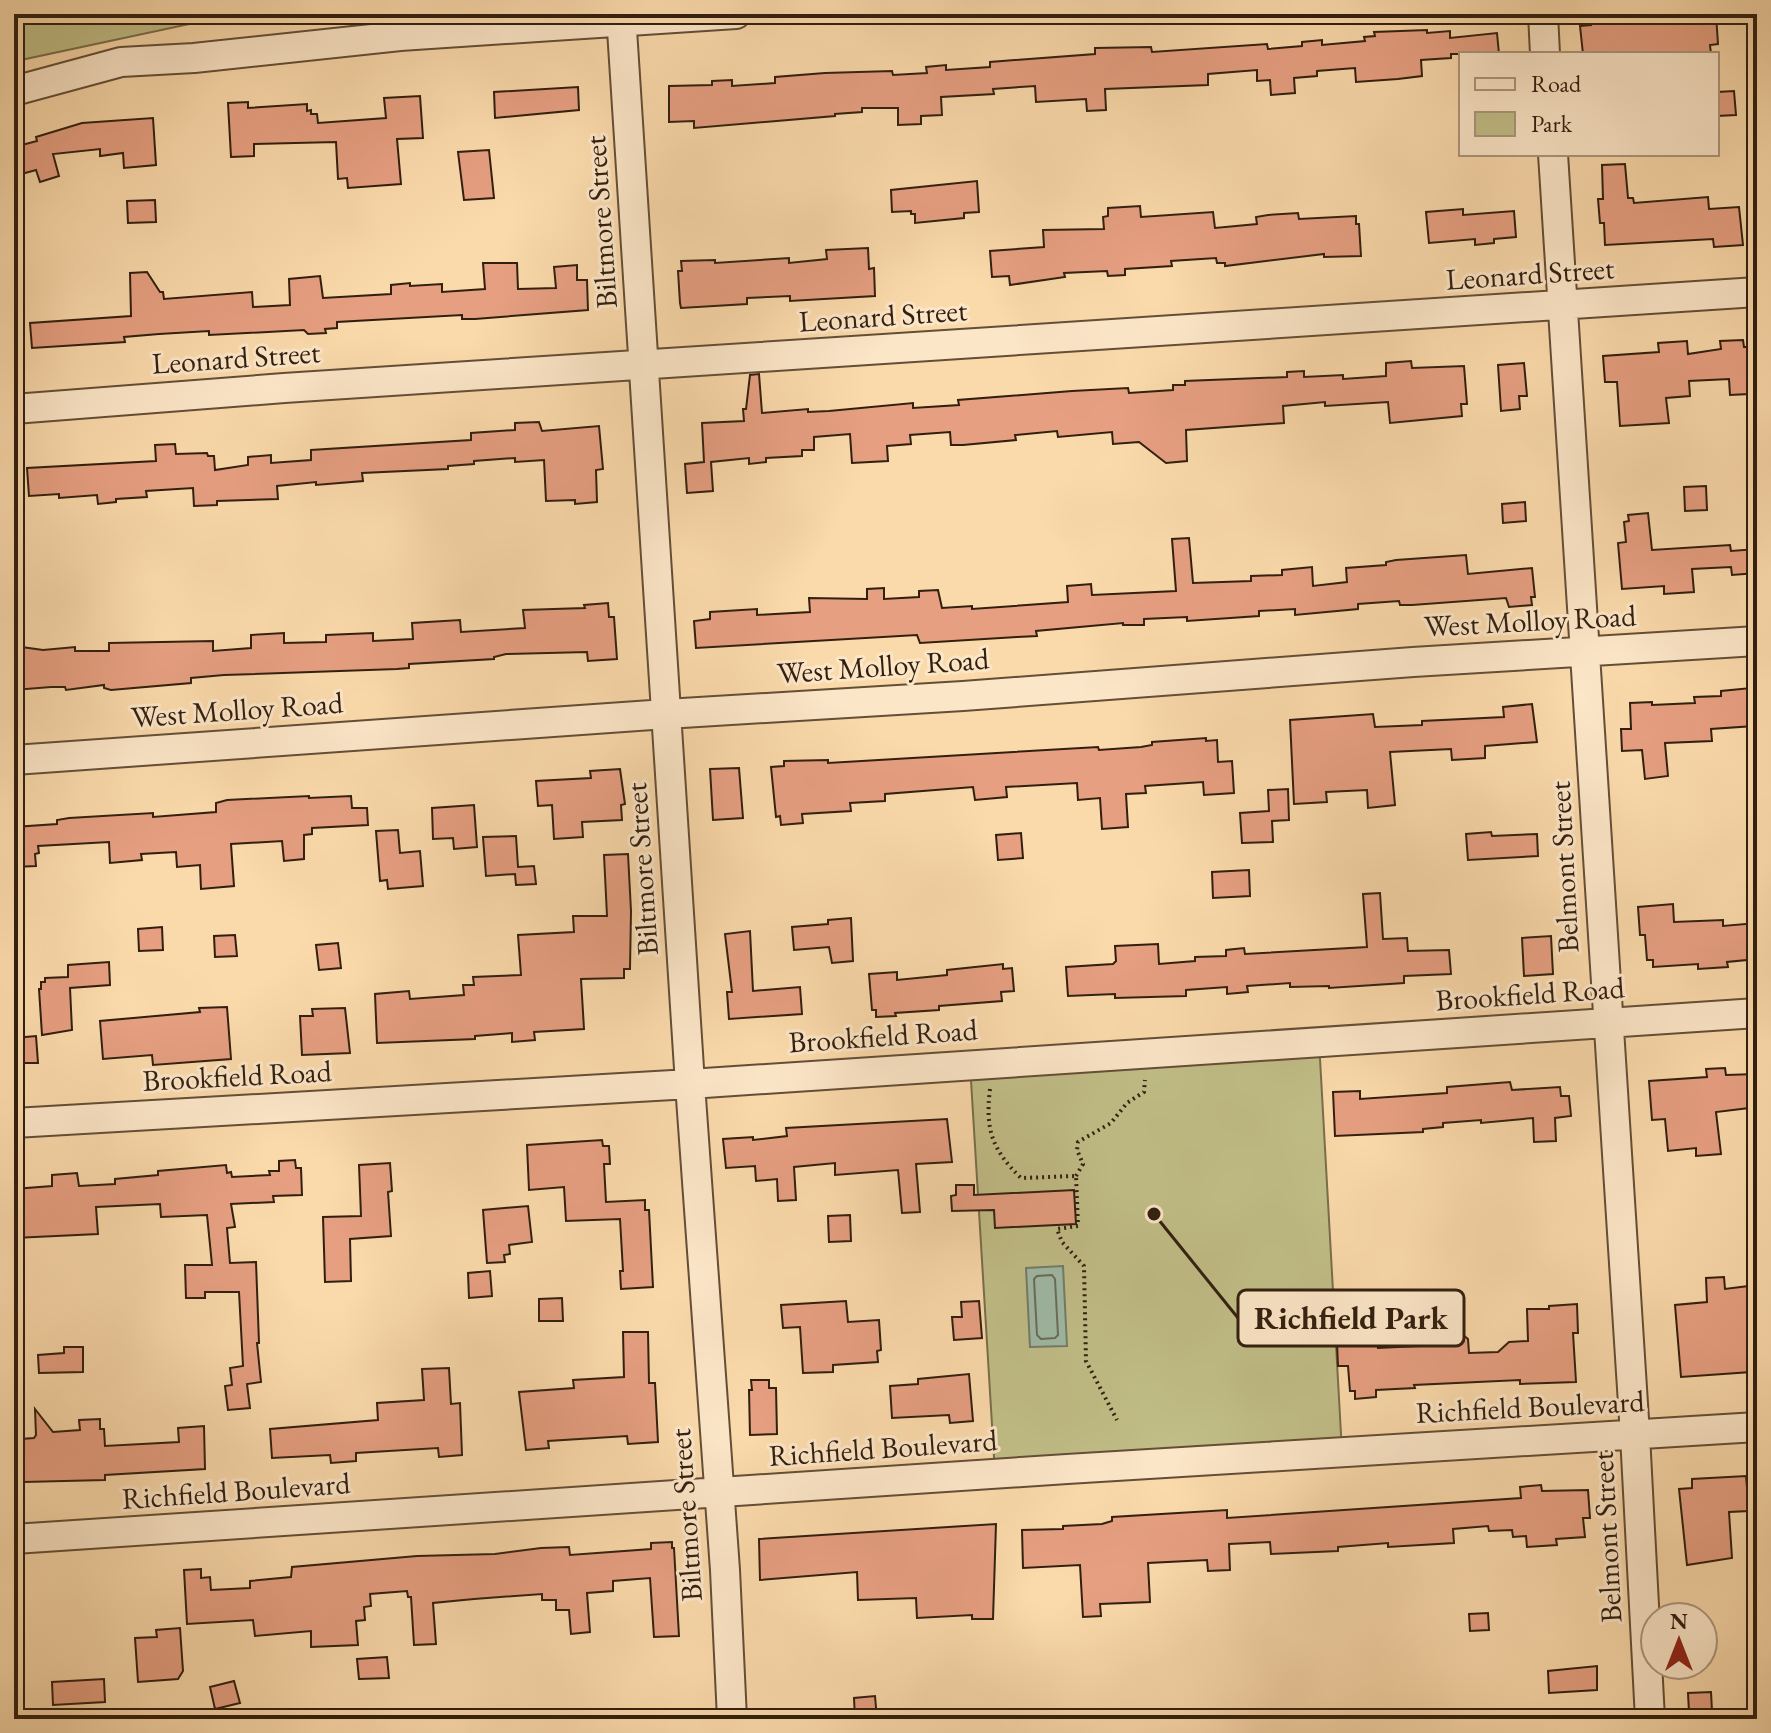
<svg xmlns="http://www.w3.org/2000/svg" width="1771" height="1733" font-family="'EB Garamond',serif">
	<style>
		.green { fill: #c1be87; stroke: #796e4b; stroke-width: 2 }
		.water { fill: #9fbaa6; stroke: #737c6a; stroke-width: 2 }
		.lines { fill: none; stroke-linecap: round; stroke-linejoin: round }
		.shore { stroke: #686c5a; stroke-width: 2 }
		.building { fill: #e69f81; stroke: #311f0f; stroke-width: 2 }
		.minor-casing { stroke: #634e36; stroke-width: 32 }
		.path { stroke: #311f0f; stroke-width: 4; stroke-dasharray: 2 4; stroke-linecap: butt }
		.minor { stroke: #fce6c8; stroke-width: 28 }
		.labels { text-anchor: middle; stroke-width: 6; stroke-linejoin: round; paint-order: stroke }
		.street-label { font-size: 30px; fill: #311f0f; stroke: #fce6c8 }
		.leader { fill: none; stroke: #311f0f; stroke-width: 3 }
		.callout-dot { fill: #311f0f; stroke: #fce6c8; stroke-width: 3 }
		.callout { fill: #fce6c8; stroke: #311f0f; stroke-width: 3 }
		.callout-label { font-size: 32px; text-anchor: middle; font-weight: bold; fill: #311f0f }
	</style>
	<rect width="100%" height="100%" fill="#fad9ab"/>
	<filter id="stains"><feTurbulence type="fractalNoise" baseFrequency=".0025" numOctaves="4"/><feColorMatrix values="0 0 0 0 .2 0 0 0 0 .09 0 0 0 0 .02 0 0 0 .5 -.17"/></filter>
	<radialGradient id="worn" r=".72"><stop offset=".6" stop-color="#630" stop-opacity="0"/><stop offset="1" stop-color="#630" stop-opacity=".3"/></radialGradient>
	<path class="green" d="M14,14H213V19L21,60L14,64Z
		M1319,1041L1342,1452L995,1474L970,1064Z"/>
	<path class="water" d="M1063,1266L1067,1346L1030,1347L1026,1268Z"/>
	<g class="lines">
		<path class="shore" d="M1052,1275L1055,1279L1058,1335L1055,1338L1041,1339L1037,1335L1034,1279L1037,1276Z"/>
	</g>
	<path class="building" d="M1690,14H1716L1718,44L1710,45L1711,54H1583L1580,26L1591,25V22Z
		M1427,30V33L1450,31V38L1497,33L1499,54H1451V58L1421,60L1422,76L1398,79L1356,82L1355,68L1317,71V76L1294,78L1295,93L1271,95L1270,80L1257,81V70L1208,74V85L1105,89L1106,110L1087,111L1086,99L1036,102L1035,86L993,89L994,94L941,97L942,115L921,116V124L898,125V108H862V112L835,114V116L694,128V121L669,122V86L712,85V81L732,80V86L775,83V77L825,73L892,71L893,75L927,73L926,67L946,65V70L990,67V62L1095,54V48L1151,47L1152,52L1267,44L1268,49L1302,46V42L1322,40V45L1365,41L1364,37L1375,36L1374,32Z
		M578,87L579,110L495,118L494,92Z
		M1734,91L1736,115L1717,116V92Z
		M420,96L423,138L397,139L401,184L348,188L347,178L338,179L336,142L254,144V156L231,157L228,103L248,102V108L307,104V111L311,110V114H317L318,123L386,118L384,98Z
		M153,118L156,165L124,168L123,153L100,156V149L53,154L59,176L40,182L36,170L18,175L14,147L37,141L36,137L82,123Z
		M489,150L494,198L464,200L458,152Z
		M1625,164L1628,198H1633L1634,203L1708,197L1709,209L1739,207L1743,245L1714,247L1713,239L1605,245L1604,223H1600L1598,199H1603L1602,165Z
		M977,181L979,212L964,213V218L915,223V214H911V211L892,212L891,190Z
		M155,200L156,222L128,223L127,201Z
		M1140,206L1141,217L1213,212L1215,228L1257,224L1256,217L1268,215L1298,213L1299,219L1356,216V224H1359L1361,256L1324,257V254L1225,266V263H1217L1216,258L1171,261L1172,266L1125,269V275L1108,276L1107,271L1064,273L1065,277L1010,285L1009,276L992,277L990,251L1044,247L1043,230L1104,229L1103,217L1108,216V208Z
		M1463,209V215L1514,211L1516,237L1494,239V243L1475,245V239L1429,243L1426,212Z
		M868,248L869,269L874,268L875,296L790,301V296L747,298V304L681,308L680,303L678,271H682L681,261L715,260V263L789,258V263L827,259L826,250Z
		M483,263H517L518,289L556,288L554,267L577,265V280H587L588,310L475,319H462V315L337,322V328L325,329L326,333L308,334L304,330L209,335V331L159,334L124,337L125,342L32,348L30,323L131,316L130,273L147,272L160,292H163L164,299L252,292L253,307L290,305L289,279L320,276L323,298L391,294V285L410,283V286L442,284V292L485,289Z
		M1743,340L1744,347H1747L1749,394L1730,395L1729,379L1689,381L1690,396L1666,398L1669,423L1620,426L1617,382H1605L1603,356L1659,352L1658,343L1687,341L1688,354L1721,349L1720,341Z
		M1411,361L1412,368L1464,366L1467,404H1461L1462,416L1390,423L1388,402L1325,406V402L1283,406L1284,423L1186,430L1187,461L1166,463L1139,442L1113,444L1112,432L1058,437L1057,431L1015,435L1016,440L963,445H951L950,432L910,435L911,444L887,446L888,461L852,463L850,434L814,437V450H802V456L766,458V462L749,464V458L711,462L713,491L687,493L685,464L704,462L702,423L744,421L743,409H746L750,375L759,374L762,413L808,409V412L829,411L913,403V408L959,405L958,400L1072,391L1128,388L1129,393L1173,390V385H1185V381L1287,377V372L1304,371V377L1343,375V379L1386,376V363Z
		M1524,363L1527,396H1519L1520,409L1501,411L1498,365Z
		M539,422L542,431L599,426L603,469L596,470L597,502L575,504V500L546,501L544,460L515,462V458L474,461V464L448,466V469L362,473L363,481L316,485V482L277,486L278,499L217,501V505L194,506L193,488L146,491L147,497L116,499V502L98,504L97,495L59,498V494L29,496L27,468L156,461L155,445L175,444L176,454L207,453L208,456H214L215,470L248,465V457L271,455V463L311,460V450L471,440V433L515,430V423Z
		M1706,486L1707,510L1685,511L1684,487Z
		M1525,502L1526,521L1503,523L1502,504Z
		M1648,513L1652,550L1730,545L1731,551L1757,549V573L1732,575L1731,567L1692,569L1694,592L1664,594V586L1622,589L1618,543L1626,542L1624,522L1629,521L1628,515Z
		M1189,538L1193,583L1251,581V576L1282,575V570L1312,567L1313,586L1347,582L1346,568L1386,565V562L1396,560L1466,555L1468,574L1532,568L1535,597H1531L1532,605L1509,607L1506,598L1412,605H1400L1399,601L1358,604V609L1295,615V609L1259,611V616L1187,621V617L1144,619V625H1123V623L1036,631L1037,636L1017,637L920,643L917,635L696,648L694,621L710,619V612L757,609V615L810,612L809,598L867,599V589L884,588V599L919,597V591L938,590L942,608L972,606V609L1068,602L1067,586L1091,584L1092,595L1176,591L1172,539Z
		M608,603L609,617H614L617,659L588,661L587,652L506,654L494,657V659L409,664V668L397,669L224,675L191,678V683L111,690L104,688V685L66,690L65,687H51L14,690V646L43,650L75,647V651H109V643L213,641V651L251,648V635L284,633V643L326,642V635L373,633V641L413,639L412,623L460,620L461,632L525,628L523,610L585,608L584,605Z
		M1751,688L1754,726L1711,729L1712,741L1665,743L1668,776L1645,779L1642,750L1622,751L1621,729H1631L1630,703L1652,702V705L1695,703L1694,697L1721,696V691Z
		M1532,704L1537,742L1485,746V758L1452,760L1451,749L1390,752L1395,805L1368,808L1367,790L1326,792L1327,802L1294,804L1290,720L1373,714L1375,727L1422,725V721L1504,717L1503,707Z
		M1206,738V741L1217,740L1218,762L1232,761L1234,793L1204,795L1203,782L1145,786L1146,793L1126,794L1128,827L1102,829L1100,798L1078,800L1077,783L1006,787L1007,797L975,800L973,787L885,794V801L850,803L851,811L802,814L803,823L781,825L780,816L776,817L771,767L784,766V761L828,760V763L1098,747L1099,750L1141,747L1152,745V742Z
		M739,768L743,818L713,820L710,769Z
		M620,769L625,804L621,805L622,820L582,822L583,837L554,839L552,805L538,806L536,781L591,778L590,771Z
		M1288,789L1289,820L1272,821L1273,842L1242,843L1240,813L1269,811L1268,790Z
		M309,796V798L351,796L352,808H367L368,825L312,828V834L304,835V859L284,861L282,841L231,844L234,886L201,889L200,865L177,867L176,852L141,854L142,860L110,863L109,842L38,846L39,853L35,854L36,866L14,867V827L57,824V820L69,818L153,813V817L216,812V803L227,800Z
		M474,805L477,847L454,849L453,838L433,839L432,808Z
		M398,830L400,853L420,851L423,886L388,889L387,880L380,881L376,831Z
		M1491,832L1492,836L1537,834L1538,856L1468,860L1466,834Z
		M1021,833L1023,858L998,860L996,835Z
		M516,836L518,867L534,866L536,884L516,885L515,874L486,876L483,837Z
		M628,854L631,911L630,969H624V978L581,979L584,1029L534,1032L535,1040L512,1042V1033L475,1036V1039L377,1043L375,994L409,991L410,999L464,995L463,985H474L473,977L521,975L518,935L574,932L573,916H607L604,855Z
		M1249,870L1250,896L1213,898L1212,872Z
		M1380,893L1383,939L1407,938L1408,951L1449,950L1451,974L1404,976V983L1329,988V986L1290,987V983L1247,986L1248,992L1227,994V987L1186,990V996L1115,998V994L1068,996L1066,967L1113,964L1116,961L1115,946L1158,944L1159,964L1195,961V957L1226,956V950L1244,948L1245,954L1367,947L1363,894Z
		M1673,904L1674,922L1723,920V926L1757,923V959L1727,962L1728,967L1698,969V964L1653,967V960H1647L1645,935H1640L1638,907Z
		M851,918L853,961L832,963L829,947L794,950L792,927L828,924V920Z
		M162,927L163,950L139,951L138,929Z
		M750,931L753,991L800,987L802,1014L729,1019L727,992H732L725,934Z
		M235,935L237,956L215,957L214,936Z
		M1551,936L1553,974L1524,976L1522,938Z
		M338,943L341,968L319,970L316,945Z
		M109,962L110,985L70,988L72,1030L42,1035L39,989H41V982H45V978L68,977V965Z
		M1003,964V969L1012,968L1014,991L1001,992L1002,1001L939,1006V1010L895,1013L896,1016L876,1017V1010H872L869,974L897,972V980L947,975V970Z
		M227,1007L231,1059L153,1065L152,1055L103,1059L100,1021L200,1012L199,1008Z
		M345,1008L350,1053L302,1055L300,1016H313L312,1009Z
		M36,1036L38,1063H14V1038Z
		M1725,1068L1726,1075L1757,1074V1107L1716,1112L1721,1154L1696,1156V1148L1668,1151L1665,1119L1652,1120L1649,1081L1707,1077L1706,1069Z
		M1510,1082L1512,1090L1560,1087L1561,1096H1569L1571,1116L1555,1118L1556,1141L1534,1142L1533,1118L1481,1123V1120L1443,1123V1127L1423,1129V1132L1335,1136L1333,1092L1360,1091V1099L1447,1093V1087Z
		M947,1119L952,1162L916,1164L920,1212L902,1213L898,1170L835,1175V1163L794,1167L796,1200L778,1201L777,1179L756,1181L755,1166L726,1168L723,1139L753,1137V1140L787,1136L786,1128Z
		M602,1140L603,1146H609L610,1164H604L606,1202L645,1200V1210H649L653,1287L621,1289L620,1271H623L620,1219L566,1221L564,1187L529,1190L527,1145Z
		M295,1160L296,1168H301L302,1195L273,1196L274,1202L231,1204L235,1227L227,1228L230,1263L256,1262L259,1343H257L261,1382L247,1384L250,1408L228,1410L225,1386L232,1385L230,1368L243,1366L239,1292H205V1298H186L185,1265H212L207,1215L161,1217L160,1204L96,1207L98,1234L14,1238V1189L52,1186V1175L77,1173L79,1186L115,1184V1179L158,1175V1171L226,1165L227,1173L231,1172L232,1177L270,1175L269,1171H279V1161Z
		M390,1163L392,1191L388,1192L391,1236L350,1239L351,1281L325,1282L323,1217L361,1216L359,1165Z
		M956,1185H974V1195L1074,1190L1076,1224L995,1228L994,1210L952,1211L951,1196L956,1195Z
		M528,1206L532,1242L509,1245L510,1254L504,1255L505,1262L487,1263L483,1210Z
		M850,1215L851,1241L829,1242L828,1216Z
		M490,1271L492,1296L469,1298L468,1273Z
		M1724,1277L1725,1289L1757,1285V1307L1750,1308L1755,1362H1750L1751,1372L1681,1377L1675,1305L1707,1302L1706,1278Z
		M562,1298L563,1321H539V1299Z
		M846,1301L848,1322L879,1320L881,1350L877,1351L878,1362L833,1365V1372L803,1373L800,1327L783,1328L781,1305Z
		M979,1301L982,1338L954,1340L952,1317H962L961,1302Z
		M1577,1304L1578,1333H1573L1576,1382L1520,1384V1380L1414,1385L1415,1388L1376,1390V1397L1355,1399V1391H1350L1348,1366H1338L1337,1343L1377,1340L1378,1348L1419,1346L1418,1337H1441L1440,1332L1458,1331L1468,1339L1469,1353L1498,1352L1509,1342L1528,1341L1527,1309H1549V1306Z
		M623,1332H648L649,1383H655L658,1442L628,1444L627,1436L548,1441L549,1448L526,1450L519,1392L574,1388L573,1380L624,1377Z
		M64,1347H83V1372L39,1373L38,1355L64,1353Z
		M449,1368L451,1404L460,1403L462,1455L439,1457L438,1448L356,1453V1461L331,1463L330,1455L272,1458L270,1429L378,1420L377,1403L424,1400L422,1369Z
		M969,1374L973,1421L950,1423L949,1415L892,1418L890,1386L918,1384V1379Z
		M751,1380H769V1388H776L777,1434L750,1435L749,1390H752Z
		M35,1409L53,1432L80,1430L79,1420L100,1419V1429H104L105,1446L179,1442L178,1428L204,1426L205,1469L105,1475V1480L24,1482L21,1439L34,1438L36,1435Z
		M1746,1476L1749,1511L1729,1512L1732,1558L1687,1565L1679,1489L1692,1488V1479Z
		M1541,1485L1542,1491L1588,1490L1590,1518H1583L1585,1537L1556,1539L1557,1545L1527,1547L1526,1536L1513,1537L1512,1530L1489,1531L1488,1526L1453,1529L1454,1543L1388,1547V1543L1338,1547V1551L1271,1554L1270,1542L1229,1544L1230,1570L1208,1571L1207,1560L1148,1563L1150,1602L1100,1604L1101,1616L1083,1617L1080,1565L1023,1568L1022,1530L1063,1529V1526L1102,1524L1112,1521V1517L1227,1510V1518L1521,1498L1520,1487Z
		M996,1524L993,1619H972V1615L917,1618L916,1598L858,1600L857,1572L760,1580L759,1539Z
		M672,1542V1548H674L679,1636L654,1637L650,1578L613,1581V1591L587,1593L590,1632L571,1634L569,1610H556V1600H542V1594L474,1599L433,1603L436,1644L414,1645L411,1597H408L407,1591L370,1594L371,1606L364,1607L365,1620L356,1621L358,1645L311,1647V1631L255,1636L253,1620L187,1624L184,1570L201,1569V1578L210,1577L211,1590L250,1588V1581L291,1577L292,1567L417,1556L495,1554L541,1548L569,1547L570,1555L651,1549V1543Z
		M1488,1613L1489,1630L1470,1631L1469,1614Z
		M180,1628L183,1671L178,1679L138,1682L135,1638L157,1637L156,1630Z
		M387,1657L389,1678L359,1679L357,1659Z
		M1597,1666V1690L1549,1693L1548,1671Z
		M104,1679L105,1702L53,1705L52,1682Z
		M234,1681L240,1703L215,1709L210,1687Z
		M1711,1692L1712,1711L1689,1712L1688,1693Z
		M875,1696L877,1719H855L854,1698Z"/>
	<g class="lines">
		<defs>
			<path id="minor" d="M621,14L690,1084L725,1570L732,1719
				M1543,14L1545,54
				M14,91L121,62L194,58L400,36L736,14
				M1553,154L1635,1435L1650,1719
				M14,409L284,388L1757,292
				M14,760L666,714L963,696L1413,662L1757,641
				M14,1123L690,1084L1757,1013
				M14,1539L1067,1469L1757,1427"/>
		</defs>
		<use href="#minor" class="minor-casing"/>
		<path class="path" d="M990,1089C985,1129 992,1150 1021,1178L1076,1176L1078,1226L1057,1229L1062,1242L1084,1266L1086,1361L1117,1420
			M1076,1176L1083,1164L1077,1150L1078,1142L1111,1123L1127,1103L1144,1092L1145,1080"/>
		<use href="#minor" class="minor"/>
	</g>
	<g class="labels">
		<g class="street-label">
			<text transform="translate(601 222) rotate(-94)" y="10">Biltmore Street</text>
			<text transform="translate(1530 274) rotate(-4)" y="10">Leonard Street</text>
			<text transform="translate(883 316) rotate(-4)" y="10">Leonard Street</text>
			<text transform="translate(236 358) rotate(-4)" y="10">Leonard Street</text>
			<text transform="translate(1530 621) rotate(-3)" y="10">West Molloy Road</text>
			<text transform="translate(883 666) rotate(-4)" y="10">West Molloy Road</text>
			<text transform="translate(237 710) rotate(-4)" y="10">West Molloy Road</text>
			<text transform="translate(1564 867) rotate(-93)" y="10">Belmont Street</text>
			<text transform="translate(642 869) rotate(-94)" y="10">Biltmore Street</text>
			<text transform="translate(1530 994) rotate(-4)" y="10">Brookfield Road</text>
			<text transform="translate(883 1036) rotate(-4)" y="10">Brookfield Road</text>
			<text transform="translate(237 1076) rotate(-3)" y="10">Brookfield Road</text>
			<text transform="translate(1530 1407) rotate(-3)" y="10">Richfield Boulevard</text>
			<text transform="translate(883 1448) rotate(-4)" y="10">Richfield Boulevard</text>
			<text transform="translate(236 1491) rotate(-4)" y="10">Richfield Boulevard</text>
			<text transform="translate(686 1515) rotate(-94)" y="10">Biltmore Street</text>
			<text transform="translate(1607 1537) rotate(-93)" y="10">Belmont Street</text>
		</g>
	</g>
	<path class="leader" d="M1154 1214L1238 1318"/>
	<circle class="callout-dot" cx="1154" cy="1214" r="8"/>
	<rect class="callout" x="1238" y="1290" width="226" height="56" rx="8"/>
	<g class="callout-label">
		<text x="1351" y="1329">Richfield Park</text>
	</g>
	<rect width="1771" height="1733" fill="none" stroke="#fad9ab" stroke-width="48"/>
	<rect x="16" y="16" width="1739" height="1701" fill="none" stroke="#311f0f" stroke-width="4"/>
	<rect x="24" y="24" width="1723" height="1685" fill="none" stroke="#311f0f" stroke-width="2"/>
	<rect x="1459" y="52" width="260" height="104" fill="#fce6c8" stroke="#ab967e" stroke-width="2"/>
	<rect x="1475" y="78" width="40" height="12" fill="#fce6c8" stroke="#ab967e" stroke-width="2"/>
	<text x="1531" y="92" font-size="24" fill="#311f0f">Road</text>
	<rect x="1475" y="112" width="40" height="24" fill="#c1be87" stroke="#ab967e" stroke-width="2"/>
	<text x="1531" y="132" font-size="24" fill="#311f0f">Park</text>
	<g transform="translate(1679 1641)"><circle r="38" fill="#fce6c8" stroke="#ab967e" stroke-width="2"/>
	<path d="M0-6L14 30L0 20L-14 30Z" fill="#8f2418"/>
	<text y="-12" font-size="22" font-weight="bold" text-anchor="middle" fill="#311f0f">N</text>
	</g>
	<rect width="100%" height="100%" filter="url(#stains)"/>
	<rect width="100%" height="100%" fill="url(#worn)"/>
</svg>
